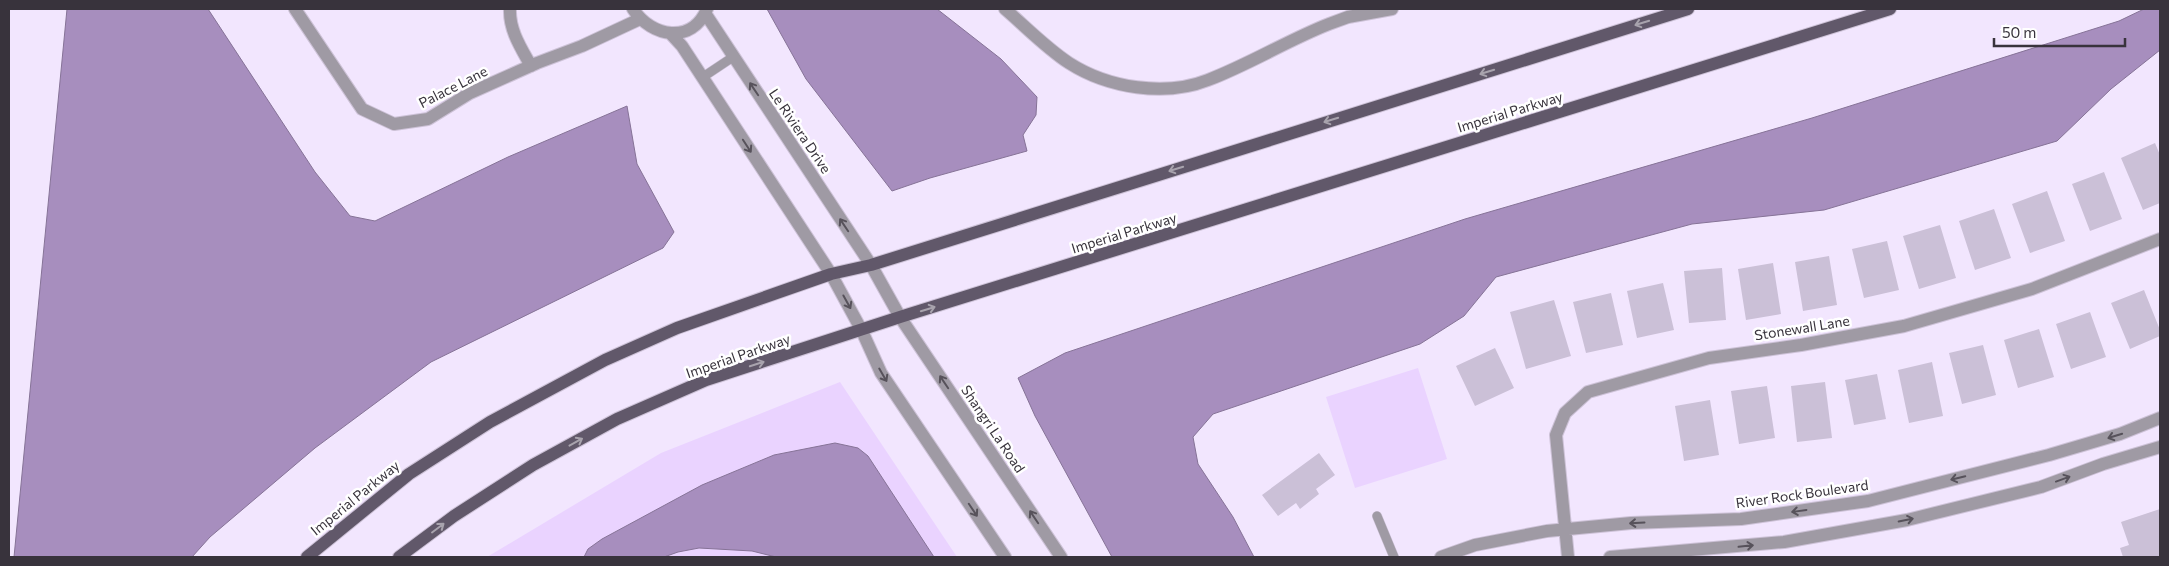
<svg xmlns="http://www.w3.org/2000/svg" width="2169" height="566" font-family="Commissioner,sans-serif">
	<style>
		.green { fill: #ead3ff }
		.water { fill: #a78ebe; stroke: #867397 }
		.building { fill: #cbc0d7 }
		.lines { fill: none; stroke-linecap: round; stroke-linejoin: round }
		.service-casing { stroke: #cdc2d7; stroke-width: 10 }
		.minor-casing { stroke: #cdc2d7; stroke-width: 14 }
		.tertiary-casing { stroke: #cdc2d7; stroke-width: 14 }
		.primary-casing { stroke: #cdc2d7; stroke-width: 14 }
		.service { stroke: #9f9aa4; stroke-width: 9 }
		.minor { stroke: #9f9aa4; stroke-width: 12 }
		.tertiary { stroke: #9f9aa4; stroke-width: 12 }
		.primary { stroke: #61586a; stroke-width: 12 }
		.oneway { stroke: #a8a3ad }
		.oneway2 { stroke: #57525b }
		.labels { text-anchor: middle; stroke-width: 5; stroke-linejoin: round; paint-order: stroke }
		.street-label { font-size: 14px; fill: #38333c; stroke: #fff }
	</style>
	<rect width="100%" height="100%" fill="#f2e6fe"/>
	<path class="green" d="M1418,368L1447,459L1355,488L1326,397Z
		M840,382L957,557H487L661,453Z"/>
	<path class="water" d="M67,9H208L315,172L350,216L375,221L508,157L627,106L637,164L674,232L663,248L431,362L315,448L210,537L192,557H14Z
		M767,9H937L1001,59L1037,97L1036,115L1023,135L1027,151L930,178L892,191L806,79Z
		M2144,9H2160V50L2111,89L2057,141L1824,210L1692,224L1496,277L1464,316L1420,344L1213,414L1193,437L1198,464L1233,517L1254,557H1112L1035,416L1018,378L1065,353L1465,219L1812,118L2119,21Z
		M835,443L858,448L868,456L934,557H776L752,551L699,548L678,552L664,557H584L588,549L602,539L702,485L774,455Z"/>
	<path class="building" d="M2155,143L2160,155V203L2143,210L2121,158Z
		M2104,172L2122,219L2090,231L2072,184Z
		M2047,191L2065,241L2030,253L2012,204Z
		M1994,209L2011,258L1975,270L1959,221Z
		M1940,225L1956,278L1919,289L1903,236Z
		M1887,241L1899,290L1864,298L1852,249Z
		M1829,256L1837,305L1803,311L1795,262Z
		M1773,263L1781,314L1746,320L1738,269Z
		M1722,268L1726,320L1689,323L1684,271Z
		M1663,283L1674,330L1637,338L1627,291Z
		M2144,290L2160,330V336L2130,349L2111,303Z
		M1611,293L1623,345L1586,353L1573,302Z
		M1554,300L1571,356L1526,369L1510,312Z
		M2090,312L2106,357L2071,369L2056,324Z
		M2039,329L2054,377L2018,388L2004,340Z
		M1983,345L1996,395L1962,404L1949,353Z
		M1495,348L1514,388L1475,406L1456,366Z
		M1932,362L1943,416L1909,423L1898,370Z
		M1877,374L1886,419L1854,425L1845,380Z
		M1825,382L1832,438L1797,442L1791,386Z
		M1767,386L1775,438L1739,444L1731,391Z
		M1710,400L1719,455L1684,461L1675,406Z
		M1319,453L1335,475L1316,489L1319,494L1300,509L1296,503L1278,516L1262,495Z
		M2160,509V557H2123L2120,548L2129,545L2121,522Z"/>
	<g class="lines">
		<defs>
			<path id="service" d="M703,77L733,57
				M1377,516L1394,557"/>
			<path id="minor" d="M295,9L362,109L394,124L428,119L470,93L537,63L582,46L640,19
				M510,9C509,30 521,48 531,66
				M633,9C652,38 692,44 707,9
				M1005,9C1026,27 1046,48 1069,63C1108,88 1165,97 1208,80C1250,64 1288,40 1329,24L1348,17L1392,9
				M705,13L871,265
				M670,33L682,46L831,274
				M1441,557L1475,545L1547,531L1631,523L1741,519L1868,501L2049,455L2120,434L2160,418
				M1568,557L1556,435L1565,413L1588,392L1709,358L1801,345L1904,326L2032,289L2160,239
				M1610,557L1784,542L1907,520L2041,487L2103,464L2160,447"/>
			<path id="tertiary" d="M871,265L900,317L1061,557
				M831,274L862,331L881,373L1005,557"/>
			<path id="primary" d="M307,557L409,474L490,422L605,360L677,328L831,274L871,265L1688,9
				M399,557L454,516L533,465L617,419L706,380L900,317L1890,9"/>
		</defs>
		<use href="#service" class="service-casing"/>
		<use href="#minor" class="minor-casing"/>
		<use href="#tertiary" class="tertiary-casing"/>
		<use href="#primary" class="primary-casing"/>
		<use href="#service" class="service"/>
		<use href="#minor" class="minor"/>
		<use href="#tertiary" class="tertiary"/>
		<use href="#primary" class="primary"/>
	</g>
	<defs><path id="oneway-shaft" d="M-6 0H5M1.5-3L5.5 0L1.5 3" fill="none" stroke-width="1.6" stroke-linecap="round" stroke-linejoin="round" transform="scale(1.25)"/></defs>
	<g class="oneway">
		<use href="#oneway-shaft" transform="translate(1642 23) rotate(163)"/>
		<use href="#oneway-shaft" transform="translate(1487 72) rotate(163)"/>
		<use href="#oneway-shaft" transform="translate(1331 120) rotate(163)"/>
		<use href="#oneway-shaft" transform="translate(1176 169) rotate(163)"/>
		<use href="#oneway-shaft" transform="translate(928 309) rotate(-17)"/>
		<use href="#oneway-shaft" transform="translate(757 364) rotate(-18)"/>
		<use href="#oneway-shaft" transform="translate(576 442) rotate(-29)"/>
		<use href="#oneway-shaft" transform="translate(438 528) rotate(-37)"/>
	</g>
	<g class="oneway2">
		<use href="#oneway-shaft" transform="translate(754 89) rotate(-124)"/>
		<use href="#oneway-shaft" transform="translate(747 146) rotate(57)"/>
		<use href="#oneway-shaft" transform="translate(844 225) rotate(-124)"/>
		<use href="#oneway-shaft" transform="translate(847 302) rotate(61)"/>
		<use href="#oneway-shaft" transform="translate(883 375) rotate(60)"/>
		<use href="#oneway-shaft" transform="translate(944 382) rotate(-124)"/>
		<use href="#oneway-shaft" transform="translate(2115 436) rotate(163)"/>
		<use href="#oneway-shaft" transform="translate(1958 478) rotate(166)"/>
		<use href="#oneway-shaft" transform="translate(2063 479) rotate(-20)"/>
		<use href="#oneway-shaft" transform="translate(973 510) rotate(56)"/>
		<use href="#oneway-shaft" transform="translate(1799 511) rotate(172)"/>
		<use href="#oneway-shaft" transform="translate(1034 517) rotate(-124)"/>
		<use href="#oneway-shaft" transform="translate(1906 520) rotate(-12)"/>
		<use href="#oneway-shaft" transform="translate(1637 523) rotate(177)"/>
		<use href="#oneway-shaft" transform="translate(1746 546) rotate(-6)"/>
	</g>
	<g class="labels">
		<g class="street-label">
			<text transform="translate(453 87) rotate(-27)" y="5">Palace Lane</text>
			<text transform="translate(1510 112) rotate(-17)" y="5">Imperial Parkway</text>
			<text transform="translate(800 131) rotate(56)" y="5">Le Riviera Drive</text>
			<text transform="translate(1124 233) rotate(-17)" y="5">Imperial Parkway</text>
			<text transform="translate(1802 328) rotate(-9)" y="5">Stonewall Lane</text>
			<text transform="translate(738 356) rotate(-19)" y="5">Imperial Parkway</text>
			<text transform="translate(993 429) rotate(56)" y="5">Shangri La Road</text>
			<text transform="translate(1802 494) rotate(-8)" y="5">River Rock Boulevard</text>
			<text transform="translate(355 498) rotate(-39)" y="5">Imperial Parkway</text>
		</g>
	</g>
	<rect width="2169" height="566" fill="none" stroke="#38333c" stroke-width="20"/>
	<path d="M1994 38v8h131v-8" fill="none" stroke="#38333c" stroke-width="2.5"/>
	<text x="2002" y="38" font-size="15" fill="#38333c" stroke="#ffffff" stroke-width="4" paint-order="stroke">50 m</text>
</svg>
